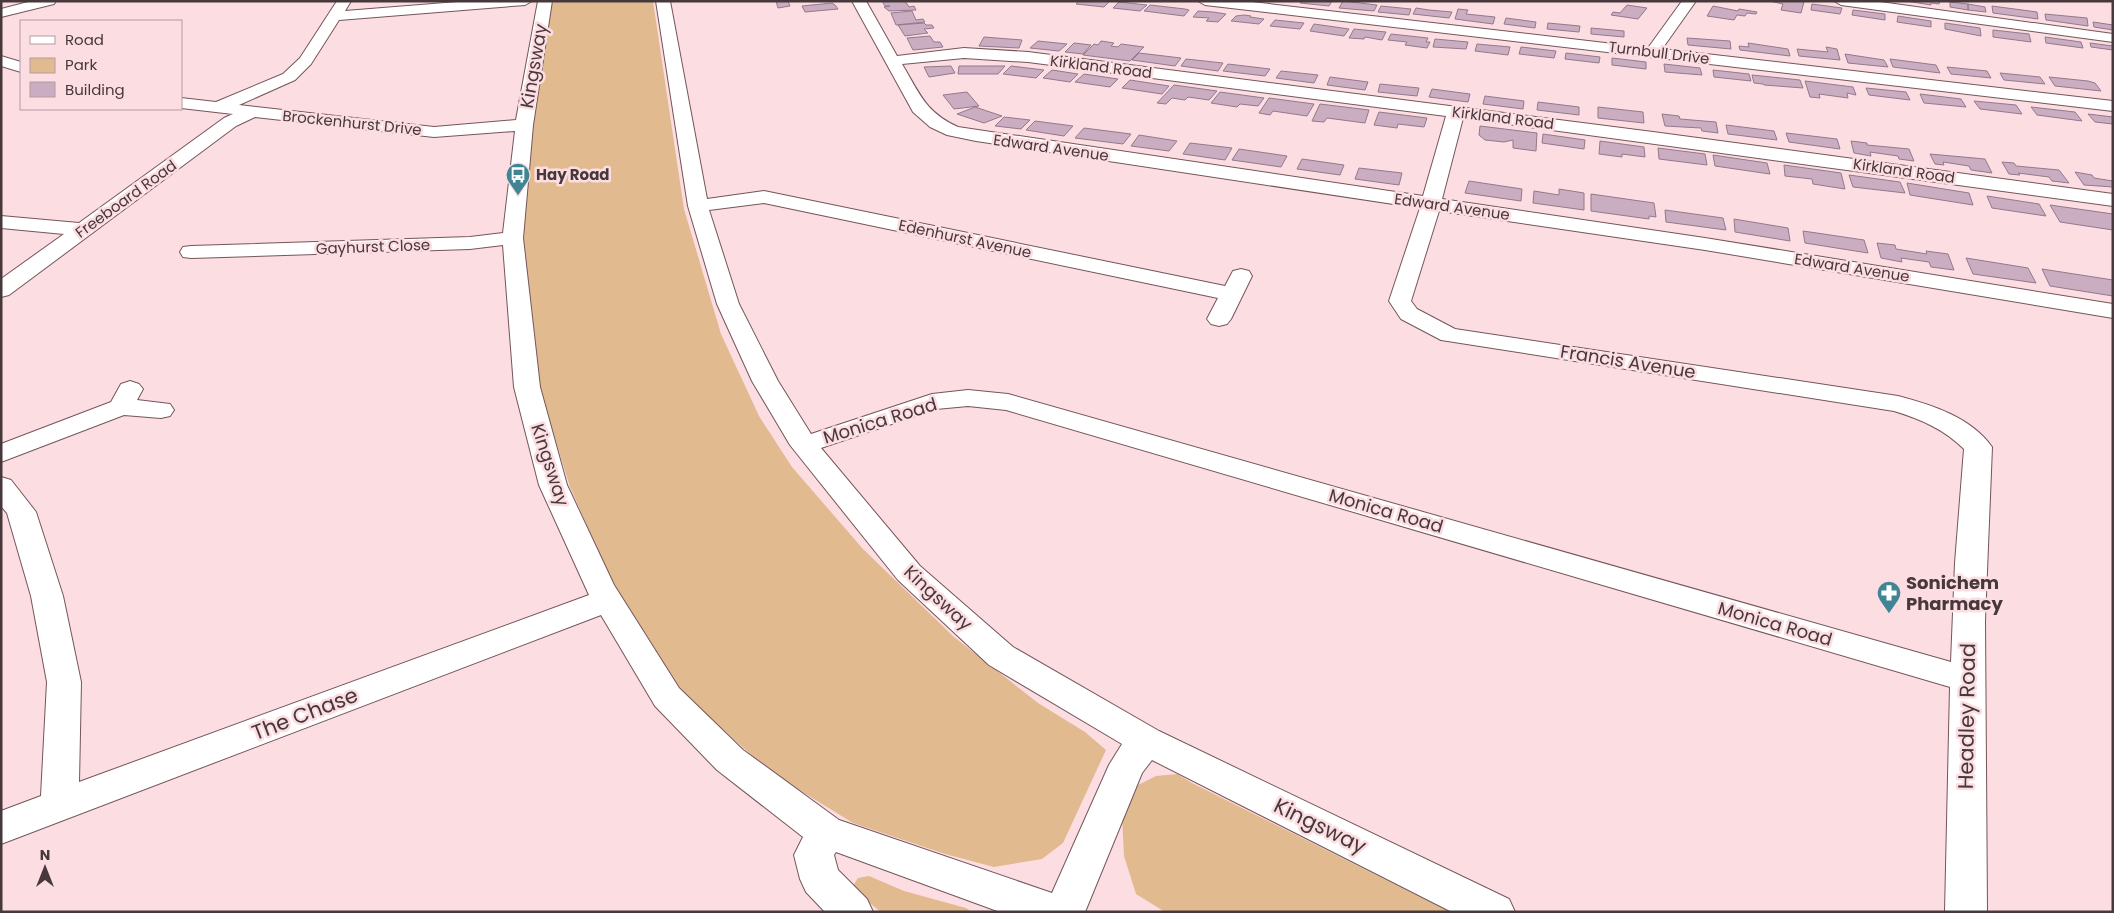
<svg xmlns="http://www.w3.org/2000/svg" width="2114" height="913" font-family="Poppins,sans-serif">
	<style>
		.green { fill: #e1ba90 }
		.building { fill: #caadc1; stroke: #93798c }
		.lines { fill: none; stroke-linecap: round; stroke-linejoin: round }
		.minor-casing { stroke: #74555a; stroke-width: 2 }
		.minor { fill: #fff; fill-rule: evenodd }
		.labels { text-anchor: middle; stroke-width: 5; stroke-linejoin: round; paint-order: stroke }
		.far-street-label { font-size: 15px; fill: #47383b; stroke: #fcdde2 }
		.far-poi-label { font-size: 15px; font-weight: bold; fill: #47383b; stroke: #fcdde2; text-anchor: start }
		.street-label { font-size: 18px; fill: #47383b; stroke: #fcdde2 }
		.poi-label { font-size: 18px; font-weight: bold; fill: #47383b; stroke: #fcdde2; text-anchor: start }
		.near-street-label { font-size: 21px; fill: #47383b; stroke: #fcdde2 }
	</style>
	<rect width="100%" height="100%" fill="#fcdde2"/>
	<path class="green" d="M558,1H653L684,209L721,334L759,416L792,467L863,549L954,637L1038,703L1085,732L1106,750L1063,843L1042,859L994,867L945,854L853,823L770,772L683,693L617,593L570,487L536,378L522,227L531,119L538,92L541,57L551,4Z
		M1177,774L1192,783L1450,912H1165L1136,894L1124,856L1122,817L1136,786L1156,776Z
		M869,876L904,891L966,908L972,912H881L861,896L853,886L858,878Z"/>
	<path class="building" d="M776,1H788L790,6L778,8Z
		M882,1H905L909,7L914,6L916,10L889,11L884,7L890,6H885Z
		M1079,1H1110L1104,7L1076,4Z
		M1301,1H1332L1329,6L1300,3Z
		M1343,1L1377,5L1374,11L1339,8Z
		M1769,1H1800L1804,2L1801,13L1781,10L1783,4Z
		M1906,1H1940L1939,4L1931,3V5Z
		M1119,2L1147,5L1140,11L1113,8Z
		M1950,2L1968,4V10L1950,7Z
		M832,3L835,5L838,9L805,12L802,6Z
		M1812,4L1842,8L1840,14L1811,10Z
		M1968,4L1985,7L1986,12L1968,10Z
		M1150,5L1185,9L1189,10L1184,16L1144,11Z
		M1627,5L1647,8L1638,19L1611,15L1613,12L1620,13Z
		M1381,6L1411,9L1409,15L1378,12Z
		M1713,6L1738,11L1739,9L1757,12L1756,14L1747,13L1745,16L1737,15L1734,20L1707,16Z
		M1992,6L2037,12L2038,19L1993,13Z
		M1416,8L1429,10L1452,12L1449,18L1413,14Z
		M1458,9L1468,10L1466,14L1495,17L1493,24L1455,19Z
		M1853,10L1885,14V20L1852,15Z
		M912,11L916,20L923,19L925,22L896,25L891,13Z
		M1198,11L1213,12L1226,14L1218,22L1206,21L1209,18L1193,17Z
		M2045,14L2087,18L2088,26L2046,20Z
		M1244,15L1251,16L1250,17L1264,19L1259,24L1231,21L1236,16Z
		M1898,16L1931,21V27L1897,22Z
		M1506,18L1536,22L1535,28L1504,24Z
		M1275,20L1304,23L1300,29L1270,26Z
		M2093,22L2113,25V30L2094,27Z
		M924,23L926,25H932L934,28L924,29L928,33L905,36L898,25Z
		M1548,23L1580,26L1579,32L1547,29Z
		M1945,23L1980,28L1981,36L1945,29Z
		M1314,24L1349,29L1344,36L1310,31Z
		M1591,28L1624,31V37L1591,34Z
		M1354,29L1386,32L1382,40L1365,37L1364,39L1349,38Z
		M1993,30L2029,34L2031,42L1993,37Z
		M1391,34L1428,38L1426,42H1430L1427,48L1405,45L1407,42L1388,40Z
		M930,36L934,42H940L943,47L913,50L907,38Z
		M984,37L1022,40L1019,48L979,46Z
		M2045,37L2081,42L2083,48L2046,43Z
		M1687,38L1730,41L1731,49L1688,45Z
		M1435,39L1468,42L1466,49L1433,47Z
		M1038,41L1067,44L1059,51L1030,48Z
		M1101,41L1114,43L1111,46L1118,47L1121,44L1144,47L1130,61L1083,55L1094,44L1098,45Z
		M1074,43L1091,45L1083,54L1065,52Z
		M1748,43L1788,49L1790,56L1740,50L1739,46L1749,47Z
		M2090,43L2113,46V50L2091,47Z
		M1477,44L1510,47L1508,55L1475,51Z
		M1521,47L1556,51L1554,58L1519,54Z
		M1826,47L1837,49L1840,60L1799,56L1797,49L1828,52Z
		M1139,53L1181,58L1175,66L1132,60Z
		M1566,53L1600,57L1599,63L1565,59Z
		M1845,54L1884,60L1888,67L1848,63Z
		M1612,58L1646,62V69L1612,65Z
		M1186,59L1223,63L1218,71L1181,66Z
		M1890,59L1936,65L1940,73L1893,67Z
		M1228,64L1270,69L1265,76L1223,71Z
		M1664,64L1700,68L1702,75L1665,72Z
		M951,66L955,73L929,77L924,67Z
		M959,66H1005L998,74H958Z
		M1011,66L1044,70L1036,78L1003,74Z
		M1947,67L1987,71L1991,78L1951,74Z
		M1052,70L1078,74L1070,82L1043,78Z
		M1713,70L1749,74L1751,81L1714,77Z
		M1281,71L1318,75L1314,83L1276,78Z
		M2000,73L2040,77L2045,84L2004,80Z
		M1084,74L1118,79L1110,87L1075,82Z
		M1752,75L1800,80L1803,88L1764,85L1763,84L1754,83Z
		M1330,77L1368,82L1365,90L1327,85Z
		M2049,77L2088,81L2095,83L2101,91L2055,86Z
		M1130,80L1169,86L1162,94L1122,88Z
		M1805,81L1853,87L1856,95L1847,93L1848,98L1819,94L1820,98L1810,97Z
		M1380,84L1419,88L1417,96L1378,92Z
		M1174,85L1217,91L1209,100L1188,97L1185,100L1172,98L1166,104L1157,103Z
		M1866,88L1906,92L1910,100L1869,95Z
		M1432,89L1470,94L1468,102L1429,97Z
		M967,92L979,106L954,109L943,95Z
		M1220,92L1264,98L1258,106L1240,104L1237,107L1211,103Z
		M1920,94L1961,99L1966,107L1924,103Z
		M1485,96L1524,101L1523,109L1483,104Z
		M1269,98L1314,104L1307,116L1273,111L1270,115L1259,113Z
		M1974,101L2016,105L2022,114L1980,109Z
		M1538,102L1579,107V115L1537,110Z
		M1320,104L1369,110L1365,123L1327,118L1324,122L1312,121Z
		M975,107L1002,116L984,123L957,114Z
		M1598,107L1643,112L1644,123L1598,118Z
		M2031,107L2075,112L2082,121L2037,115Z
		M1379,112L1427,118L1424,127L1398,124L1397,128L1374,125Z
		M1662,114L1679,116L1680,119L1716,122L1718,133L1702,131L1701,128L1665,126Z
		M2088,114L2113,117V124L2095,122Z
		M1004,117L1030,120L1021,129L995,126Z
		M1035,121L1073,126L1064,136L1026,130Z
		M1726,125L1774,131L1777,140L1728,134Z
		M1480,126L1537,133L1536,151L1513,148V140L1504,142L1485,140L1479,135Z
		M1084,128L1131,134L1123,144L1075,138Z
		M1786,133L1837,139L1840,149L1789,142Z
		M1543,134L1585,140L1584,149L1542,143Z
		M1139,135L1177,141L1169,151L1131,146Z
		M1600,141L1644,147L1645,157L1622,154V157L1599,154Z
		M1851,141L1867,143V145L1909,149L1914,161L1899,159L1898,156L1870,152L1871,156L1854,153Z
		M1190,143L1232,148L1225,160L1183,154Z
		M1658,148L1705,154L1707,165L1659,159Z
		M1239,149L1287,156L1281,167L1232,160Z
		M1930,154L1985,159L1992,173L1971,170L1969,166L1943,162L1944,165L1935,164Z
		M1713,155L1767,163L1770,174L1715,166Z
		M1302,159L1344,165L1340,175L1297,169Z
		M2002,162L2014,163L2016,166L2059,170L2069,183L2052,181L2049,177L2018,173L2020,175L2009,174Z
		M1784,165L1841,173L1845,189L1813,184L1812,179L1785,176Z
		M1359,168L1402,173L1399,185L1355,179Z
		M2075,172L2092,175L2094,178L2113,181V187L2084,185Z
		M1849,175L1900,182L1905,193L1853,187Z
		M1469,181L1522,189L1521,201L1465,193Z
		M1907,183L1969,193L1973,205L1910,195Z
		M1559,189L1584,193V210L1533,203L1534,191L1559,195Z
		M1591,194L1654,203L1656,217L1649,216V219L1591,211Z
		M1987,196L2039,204L2046,216L1992,208Z
		M2050,205L2113,214V230L2060,222Z
		M1665,210L1723,218L1726,230L1666,222Z
		M1734,219L1788,228L1790,241L1735,232Z
		M1803,231L1864,240L1868,253L1805,243Z
		M1877,243L1895,245L1896,249L1927,254L1926,251L1948,254L1954,270L1931,267L1929,262L1901,258L1902,262L1881,258Z
		M1966,258L2028,268L2036,283L1973,274Z
		M2042,269L2113,280V296L2050,286Z"/>
	<g class="lines">
		<defs>
			<path id="minor" d="M32,1H56L54,4L1,17V9Z
				M337,1H351L345,11L470,1H532L525,5L339,20L311,64L295,80L239,105L434,127L516,120L538,1H552L533,125L523,238L540,387L567,485L614,585L679,688L743,750L839,820L1052,893L1109,765L1122,744L989,665L898,580L790,445L752,381L717,304L688,206L656,1H670L707,199L764,191L1225,286L1233,271L1241,269L1249,271L1252,276L1231,319L1227,324L1219,326L1211,324L1207,319L1218,298L764,203L709,210L739,304L778,381L811,434L932,394L968,390L1008,394L1951,662L1955,563L1964,449C1944,429 1920,419 1894,411L1441,340L1401,319L1389,301L1420,208L976,141L947,135L930,127L913,112L852,1H866L897,56L964,48L1028,52L1653,132L2113,194V206L1463,118L1442,199L1705,238L2113,304V318L1705,250L1439,211L1411,301L1417,309L1455,329L1898,396C1932,405 1971,417 1992,447L1985,621L1987,912H1945L1950,687L1006,410L968,406L936,409L821,448L920,566L1013,647L1159,731L1509,899L1515,912H1452L1152,760L1142,773L1085,912H1000L836,852L834,855L838,870L867,899L873,912H825L806,892L800,879L794,855L803,837L717,770L655,706L601,615L1,844V811L41,796L47,682L31,596L7,513L1,506V477L11,480L36,512L63,596L81,682L79,782L589,595L539,485L514,387L503,245L470,249L191,258L183,257L180,252L183,247L191,246L470,237L503,233L515,131L434,137L255,117L236,126L9,295L1,297V279L64,234L1,228V216L79,223L224,118L233,114L181,108V98L216,102L283,74L300,58ZM964,58L1028,62L1446,116L1423,196L958,127C925,112 920,94 902,64Z
				M1198,1H1243L1648,48L1682,1H1696L1662,49L2113,101V111L1205,5Z
				M1834,1H1873L2113,34V42L1841,5Z
				M1,56L21,62V72L1,66Z
				M130,381L139,384L143,389L137,400L170,404L174,410L170,416L161,418L124,415L1,462V444L111,402L121,384Z"/>
		</defs>
		<use href="#minor" class="minor-casing"/>
		<use href="#minor" class="minor"/>
	</g>
	<defs>
		<symbol id="bus-pin" viewBox="-11 -11 22 30"><path d="M0 17L-7.5 6A9.5 9.5 0 1 1 7.5 6Z" fill="#418594" stroke="#fcdde2"/><path d="M-5-6H5V4H4V6H2V4H-2V6H-4V4H-5ZM-3.5-4V0h7V-4ZM-3.5 1.2v1.5H-2V1.2ZM2 1.2v1.5H3.5V1.2Z" fill="#fff"/></symbol>
		<symbol id="pharmacy-pin" viewBox="-11 -11 22 30"><path d="M0 17L-7.5 6A9.5 9.5 0 1 1 7.5 6Z" fill="#418594" stroke="#fcdde2"/><path d="M-2-6h4v4h4v4h-4v4h-4v-4h-4v-4h4Z" fill="#fff"/></symbol>
	</defs>
	<g fill-rule="evenodd">
		<use href="#bus-pin" x="504" y="161" width="28" height="38"/>
		<use href="#pharmacy-pin" x="1875" y="579" width="28" height="38"/>
	</g>
	<g class="labels">
		<g class="far-street-label">
			<text transform="translate(1659 53) rotate(7)" y="5">Turnbull Drive</text>
			<text transform="translate(1101 67) rotate(7)" y="5">Kirkland Road</text>
			<text transform="translate(1503 118) rotate(7)" y="5">Kirkland Road</text>
			<text transform="translate(352 123) rotate(6)" y="5">Brockenhurst Drive</text>
			<text transform="translate(1051 148) rotate(8)" y="5">Edward Avenue</text>
			<text transform="translate(1904 171) rotate(8)" y="5">Kirkland Road</text>
			<text transform="translate(126 199) rotate(-36)" y="5">Freeboard Road</text>
			<text transform="translate(1452 207) rotate(8)" y="5">Edward Avenue</text>
			<text transform="translate(965 239) rotate(12)" y="5">Edenhurst Avenue</text>
			<text transform="translate(373 247) rotate(-2)" y="5">Gayhurst Close</text>
			<text transform="translate(1852 268) rotate(9)" y="5">Edward Avenue</text>
		</g>
		<g class="far-poi-label">
			<text x="536" y="180">Hay Road</text>
		</g>
		<g class="street-label">
			<text transform="translate(534 66) rotate(-80)" y="6">Kingsway</text>
			<text transform="translate(1628 362) rotate(9)" y="6">Francis Avenue</text>
			<text transform="translate(880 421) rotate(-17)" y="6">Monica Road</text>
			<text transform="translate(550 465) rotate(72)" y="6">Kingsway</text>
			<text transform="translate(1386 511) rotate(16)" y="6">Monica Road</text>
			<text transform="translate(938 598) rotate(43)" y="6">Kingsway</text>
			<text transform="translate(1775 624) rotate(16)" y="6">Monica Road</text>
		</g>
		<g class="poi-label">
			<text x="1906" y="589">Sonichem<tspan x="1906" dy="21">Pharmacy</tspan></text>
		</g>
		<g class="near-street-label">
			<text transform="translate(305 714) rotate(-21)" y="7">The Chase</text>
			<text transform="translate(1967 716) rotate(-89)" y="7">Headley Road</text>
			<text transform="translate(1320 826) rotate(26)" y="7">Kingsway</text>
		</g>
	</g>
	<rect width="2114" height="913" fill="none" stroke="#47383b" stroke-width="5"/>
	<rect x="20" y="20" width="162" height="90" fill="#fcdde2" stroke="#b49b9f"/>
	<rect x="30" y="36" width="25" height="8" fill="#ffffff" stroke="#b49b9f"/>
	<text x="65" y="45" font-size="15" fill="#47383b">Road</text>
	<rect x="30" y="58" width="25" height="15" fill="#e1ba90" stroke="#b49b9f"/>
	<text x="65" y="70" font-size="15" fill="#47383b">Park</text>
	<rect x="30" y="82" width="25" height="15" fill="#caadc1" stroke="#b49b9f"/>
	<text x="65" y="95" font-size="15" fill="#47383b">Building</text>
	<g transform="translate(45 868)" stroke="#fcdde2" stroke-width="4" paint-order="stroke">
	<path d="M0-4L9 19L0 12L-9 19Z" fill="#47383b"/>
	<text y="-8" font-size="14" font-weight="bold" text-anchor="middle" fill="#47383b">N</text>
	</g>
</svg>
